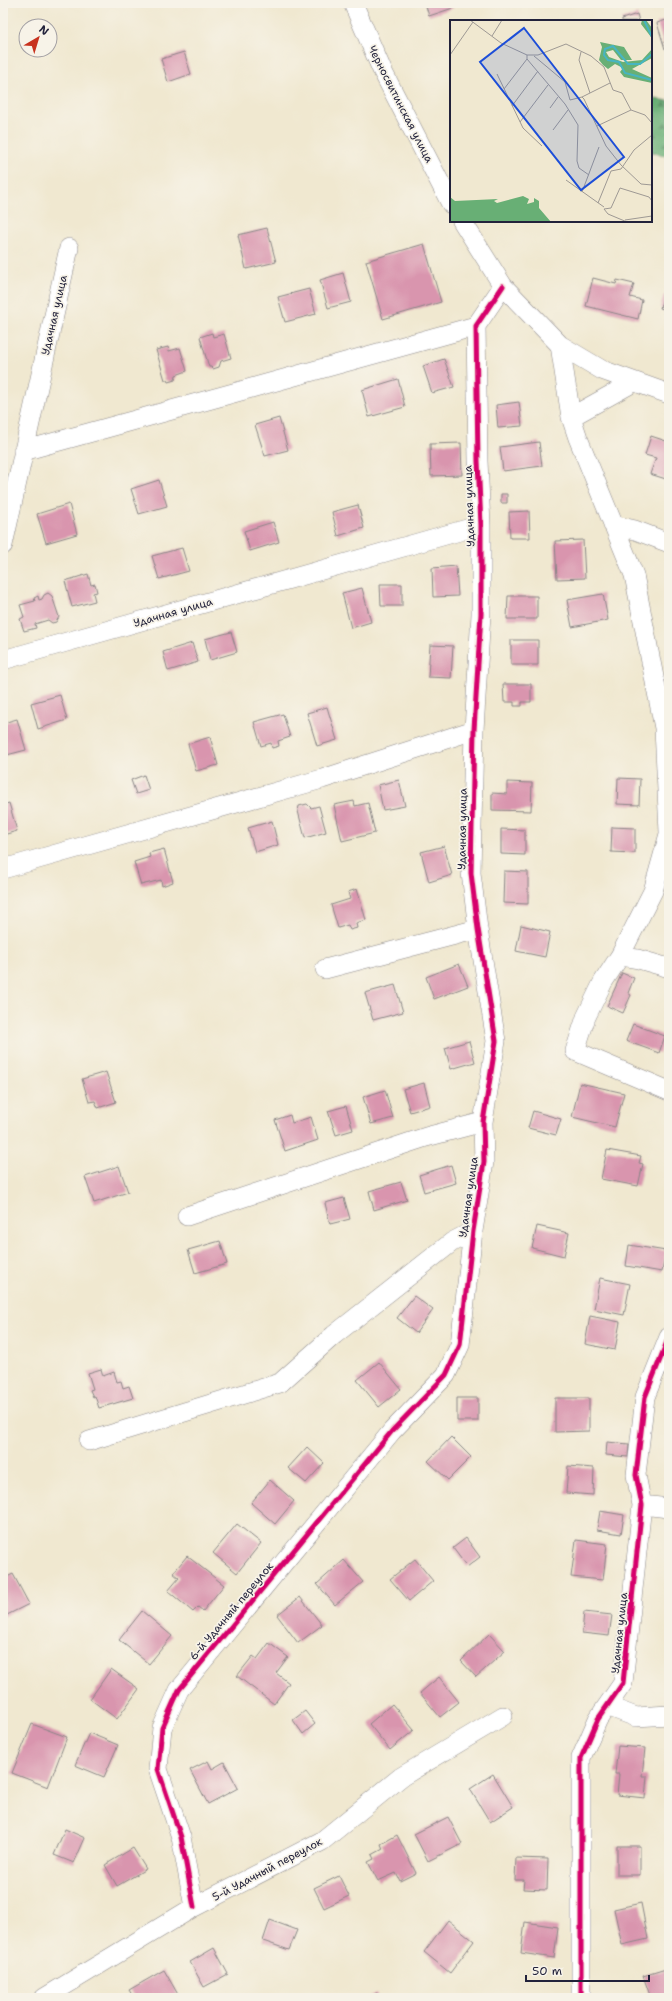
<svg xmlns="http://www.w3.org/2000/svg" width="672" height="2001" font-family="'Shantell Sans',sans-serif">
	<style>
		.forest { fill: url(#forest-firs); stroke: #456858 }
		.building { fill: #d995ae }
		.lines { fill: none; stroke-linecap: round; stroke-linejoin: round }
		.minor-casing { stroke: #898586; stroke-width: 20 }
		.minor { stroke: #fff; stroke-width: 19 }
		.cycleway-casing { stroke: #f7f3e8; stroke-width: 8 }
		.cycleway { stroke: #d6006c; stroke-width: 5 }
		.labels { text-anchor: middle; stroke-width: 3.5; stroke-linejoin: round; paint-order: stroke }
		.street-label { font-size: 11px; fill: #22223b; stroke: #f7f3e8 }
		.inset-river { fill: none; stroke: #47b5c2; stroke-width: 2 }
		.inset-road { fill: none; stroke: #9e9994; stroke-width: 1 }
		.view { fill: #1d4ed8; fill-opacity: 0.15; stroke: #1d4ed8; stroke-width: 2 }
		.inset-edge { fill: none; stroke: #22223b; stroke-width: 2 }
	</style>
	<defs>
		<pattern id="forest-firs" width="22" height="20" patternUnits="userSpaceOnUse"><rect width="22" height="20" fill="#68af75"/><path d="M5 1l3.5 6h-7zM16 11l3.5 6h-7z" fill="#558e61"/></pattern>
	</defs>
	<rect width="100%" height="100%" fill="#f7f3e8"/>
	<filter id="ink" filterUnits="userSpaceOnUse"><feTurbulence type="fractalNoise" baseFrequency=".025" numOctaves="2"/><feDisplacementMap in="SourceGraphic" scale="8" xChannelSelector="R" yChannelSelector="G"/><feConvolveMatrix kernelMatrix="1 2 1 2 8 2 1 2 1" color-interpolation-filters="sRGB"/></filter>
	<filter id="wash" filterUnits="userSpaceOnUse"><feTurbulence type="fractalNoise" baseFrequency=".012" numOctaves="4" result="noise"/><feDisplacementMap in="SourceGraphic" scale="16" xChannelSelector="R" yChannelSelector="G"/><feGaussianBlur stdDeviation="0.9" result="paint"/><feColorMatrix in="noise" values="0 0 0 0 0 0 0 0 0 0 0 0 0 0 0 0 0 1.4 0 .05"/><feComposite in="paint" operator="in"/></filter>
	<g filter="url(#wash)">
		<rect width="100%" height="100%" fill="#f0e8d0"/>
		<path class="forest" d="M651,98L669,101V157L651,152Z"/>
		<g id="blocks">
			<path class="building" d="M425,3H452L453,8L429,16Z
				M637,14L639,21H622V19Z
				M669,19V48L665,49L657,23Z
				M184,52L191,74L168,82L161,59Z
				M267,228L276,262L246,269L238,235Z
				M424,244L441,302L383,319L366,261Z
				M343,273L351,302L328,308L320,280Z
				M593,278L616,284L617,280L634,284L630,297L642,300L638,319L586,306Z
				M309,289L316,314L285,322L278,297Z
				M664,295L669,296V311L660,308Z
				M212,333L213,337L224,334L231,358L221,361L219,367L213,369L211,367H209L200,337Z
				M168,347L169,351L180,348L187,371L176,375L175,380L168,382L167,380H165L156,350Z
				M444,359L454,387L432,393L423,366Z
				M398,379L405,407L369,417L362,390Z
				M519,402L522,426L498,428L496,405Z
				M279,418L288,450L265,456L255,425Z
				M651,436L669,442V480L650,474L656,458L645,455Z
				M539,442L542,466L503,471L500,447Z
				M461,443L462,475L431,476L430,444Z
				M159,480L167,506L139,514L131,489Z
				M501,494H507V503H501Z
				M69,504L77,534L46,543L37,514Z
				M358,505L364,528L338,536L332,512Z
				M529,511L530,538H510L509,512Z
				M273,522L279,542L250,551L244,531Z
				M583,540L585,578L557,579L555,541Z
				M182,548L189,571L159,579L152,556Z
				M456,566L458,596L433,597L432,568Z
				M88,574L91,585L95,584L97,592L93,593L95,601L72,607L65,581Z
				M380,584H402V606H381Z
				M362,588L371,622L351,628L342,593Z
				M48,593L52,596L59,617L56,622L52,623L48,620L35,624L36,628L24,631L20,619L24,617L20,605L35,601L34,598L38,596L39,600L42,599L44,595Z
				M603,594L608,620L572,627L567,600Z
				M508,596H537V619H507Z
				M231,632L237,652L210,660L205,639Z
				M511,640H538V665H511Z
				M192,643L198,662L168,671L163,652Z
				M430,645L453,646L451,678L428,677Z
				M503,684H531V702H522V706H514V702H504Z
				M60,695L67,720L38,729L31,703Z
				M327,707L337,740L317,746L307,713Z
				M283,714L290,737L278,741L279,746L272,748L271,743L261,746L254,722Z
				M17,719L26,750L3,756V723Z
				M210,737L218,765L196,771L188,744Z
				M144,775L149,790L136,794L131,780Z
				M618,778L640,779L639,805L617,804Z
				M399,780L405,806L383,810L378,785Z
				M507,782L532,783L531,811L492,810V793L507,794Z
				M354,801L355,806L368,803L375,833L342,841L334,805Z
				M9,803L17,831L3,835V805Z
				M307,804L311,808L319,806L326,832L305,838L298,811L299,806Z
				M272,821L278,845L255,852L248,828Z
				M612,827L635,828V853L611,852Z
				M501,829L525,830V855L501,854Z
				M444,846L452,875L429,882L421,852Z
				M164,849L173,882L162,886L161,880L141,885L134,862L150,857L149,853Z
				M504,871L528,872V904L503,903Z
				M357,889L366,920L356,923L357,928L350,930L348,925L338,928L331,905L350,899L348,892Z
				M521,925L550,932L545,957L516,951Z
				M459,964L468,986L434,999L426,977Z
				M622,973L634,978L628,993L631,995L623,1013L607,1006Z
				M395,985L403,1012L373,1020L365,993Z
				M633,1024L665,1036L659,1053L626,1041Z
				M469,1041L475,1062L451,1069L445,1048Z
				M106,1072L116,1102L98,1108L95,1101L89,1102L82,1079Z
				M424,1083L430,1106L410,1112L403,1089Z
				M580,1083L624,1093L615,1127L572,1117Z
				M385,1090L393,1118L371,1124L363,1097Z
				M346,1106L353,1130L336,1135L328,1111Z
				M533,1111L561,1119L556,1135L528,1128Z
				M290,1115L292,1123L311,1117L318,1140L285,1151L275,1120Z
				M607,1150L641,1156L639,1163L643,1164L638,1186L601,1179Z
				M451,1165L456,1183L424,1192L419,1175Z
				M119,1166L128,1192L94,1203L85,1177Z
				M401,1182L407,1200L374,1210L369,1191Z
				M344,1198L350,1219L330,1224L325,1203Z
				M537,1226L569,1233L564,1256L532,1248Z
				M220,1241L227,1264L195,1273L188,1250Z
				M629,1245L666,1251L662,1272L626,1266Z
				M600,1278L630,1284L624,1315L594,1309Z
				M414,1296L433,1310L416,1333L397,1318Z
				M590,1316L620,1322L615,1350L585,1344Z
				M379,1362L401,1389L379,1407L357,1380Z
				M101,1369L103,1376L114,1372L117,1382L121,1381L123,1388L129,1386L133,1398L99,1408L95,1396L93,1397L90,1390L93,1389L88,1373Z
				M457,1398H478V1421H457Z
				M555,1398H589V1431L555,1432Z
				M451,1437L471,1457L448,1480L428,1461Z
				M607,1442L629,1444L628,1457L606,1455Z
				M307,1447L324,1463L306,1483L288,1468Z
				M568,1466L594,1468L593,1495L566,1493Z
				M270,1480L294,1501L275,1524L251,1503Z
				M600,1511L624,1515L621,1534L597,1530Z
				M237,1524L261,1543L237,1573L213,1553Z
				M466,1538L480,1557L467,1567L453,1548Z
				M576,1540L607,1544L603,1580L571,1577Z
				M187,1556L224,1585L203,1611L198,1607L193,1612L168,1591L179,1578L173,1573Z
				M415,1559L433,1581L409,1601L390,1579Z
				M344,1560L363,1582L335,1605L317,1584Z
				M13,1574L29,1604L3,1617V1579Z
				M300,1597L322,1625L298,1643L277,1615Z
				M142,1611L172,1636L149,1664L119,1640Z
				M584,1612L612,1615L609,1636L582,1633Z
				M489,1634L505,1651L476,1677L461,1661Z
				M269,1643L288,1657L276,1673L289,1683L274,1704L237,1676L253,1656L257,1659Z
				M111,1669L139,1689L117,1719L90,1699Z
				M439,1677L459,1702L440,1717L420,1693Z
				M392,1704L414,1730L390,1750L369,1724Z
				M305,1711L315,1724L303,1734L293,1720Z
				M32,1724L67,1737L48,1787L12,1773Z
				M89,1733L118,1745L104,1777L75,1765Z
				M618,1746L645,1748L642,1776H647L645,1798L617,1795L619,1774H615Z
				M208,1761L212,1769L224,1762L238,1788L208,1804L190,1770Z
				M493,1774L513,1807L490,1822L470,1789Z
				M448,1817L462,1844L428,1861L414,1834Z
				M65,1829L85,1838L74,1863L54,1855Z
				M397,1835L416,1873L400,1881L396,1873L378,1881L368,1862L374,1859L372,1855L383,1849L381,1844Z
				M617,1846H640V1875H617Z
				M133,1848L146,1869L117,1886L105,1865Z
				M516,1858L548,1859L547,1890L523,1889L524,1880H515Z
				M339,1876L349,1896L324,1908L314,1888Z
				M641,1903L648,1939L622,1945L614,1909Z
				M270,1920L297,1930L289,1950L263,1941Z
				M448,1920L474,1941L450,1973L424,1952Z
				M525,1922L558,1927L554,1958L521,1953Z
				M214,1948L228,1974L204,1987L190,1962Z
				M669,1968V1998H651L643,1976Z
				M164,1970L180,1998H134L129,1990Z
				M377,1993L379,1998H368Z"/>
		</g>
	</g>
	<g filter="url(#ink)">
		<use href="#blocks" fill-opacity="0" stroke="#898586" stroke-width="1"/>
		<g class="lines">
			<defs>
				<path id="minor" d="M353,3L382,70L451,204
					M462,221L503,286L560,345L602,370L669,394
					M560,345L571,417L578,438L634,575L664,728L669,832
					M571,417L634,382
					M23,451L476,326
					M613,525L635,530L669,543
					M3,545L69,248
					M3,660L481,525
					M669,834L653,891L620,956L603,982L586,1017L575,1051L669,1091
					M3,869L322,779L474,730
					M620,956L638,959L669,968
					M325,969L478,929
					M187,1216L426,1137L483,1122
					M89,1441L280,1383L334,1335L452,1242L473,1231
					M642,1505L669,1508
					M607,1706L636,1717L669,1715
					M194,1907L181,1837L158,1769L162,1728L179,1690L392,1431L446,1375L460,1345L473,1231L484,1162L483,1122L496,1041L478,929L471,873L474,730L481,614V525L478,461L476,326L503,286
					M44,1998L194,1907L322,1841L401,1777L503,1716
					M581,1998V1758L598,1719L623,1683L642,1505L636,1475L645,1397L669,1337"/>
			</defs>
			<use href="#minor" class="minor-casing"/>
			<use href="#minor" class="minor"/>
			<defs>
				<path id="cycleway" d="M194,1907L181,1837L158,1769L162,1728L179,1690L392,1431L446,1375L460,1345L473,1231L484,1162L483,1122L496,1041L478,929L471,873L474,730L481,614V525L478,461L476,326L503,286
					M581,1998V1758L598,1719L623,1683L642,1505L636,1475L645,1397L669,1337"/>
			</defs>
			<use href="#cycleway" class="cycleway-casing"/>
			<use href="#cycleway" class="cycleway"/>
		</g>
	</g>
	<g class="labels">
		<g class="street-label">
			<text transform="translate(401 104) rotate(63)" y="4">Черносвитинская улица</text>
			<text transform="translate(54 315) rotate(-77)" y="4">Удачная улица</text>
			<text transform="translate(469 506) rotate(-92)" y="4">Удачная улица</text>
			<text transform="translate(173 612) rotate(-16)" y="4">Удачная улица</text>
			<text transform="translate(462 829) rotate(-89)" y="4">Удачная улица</text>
			<text transform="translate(468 1197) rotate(-82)" y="4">Удачная улица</text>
			<text transform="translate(231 1611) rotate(-50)" y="4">6-й Удачный переулок</text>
			<text transform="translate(619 1633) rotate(-84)" y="4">Удачная улица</text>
			<text transform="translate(267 1869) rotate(-28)" y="4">5-й Удачный переулок</text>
		</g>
	</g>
	<g transform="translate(450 20)">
		<rect width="202" height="202" fill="#f0e8d0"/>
		<path d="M192,0H196L202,8V23L201,17L191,4ZM150,22L174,27L182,40H171L163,30L156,32L159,37L173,42L192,40L202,29V38L182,49L202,58V63L174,57L170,52L173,48L165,44L158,49L153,45L149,40L152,27ZM73,176L79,179L77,184L84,182V178L89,181V188L101,202H0V177L5,181L48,179L44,181L47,183Z" fill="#68af75"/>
		<path class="inset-river" d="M194,0L202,17M202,34L190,44H178L163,26L155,29L154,35L158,40L169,42L175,53L202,60"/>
		<path class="inset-road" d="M20,0L51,23L77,35H88L116,24L141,36L154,47L163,70L172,73L181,90L195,95L202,103M42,16L52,0M131,32L129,40L140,73M0,35L23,2M77,35V39L115,84L128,105L127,141L129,148L139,155M84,36L115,62L120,80L132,77L134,79L156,126L171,145L191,164L202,165M47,54L73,108L92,126M54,69L77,39M132,77L160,63M62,86L88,51M100,88L108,77M70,102L98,65M147,106L181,90M103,110L118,90M116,160L154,187M132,172L149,127M148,183L161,151L171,149L184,130L202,115M175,200L202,196M177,202L158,194L154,189L161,188L170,168L199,177L202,181"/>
		<path class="view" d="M74,8L174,137L131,170L30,42Z"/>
		<rect width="202" height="202" class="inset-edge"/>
	</g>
	<rect width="672" height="2001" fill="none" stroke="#f7f3e8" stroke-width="16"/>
	<g transform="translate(38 38) rotate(38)"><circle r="19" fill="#f7f3e8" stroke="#a29fa3"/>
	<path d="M0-3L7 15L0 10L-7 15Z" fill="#c8321e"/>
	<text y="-6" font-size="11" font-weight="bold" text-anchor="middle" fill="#22223b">N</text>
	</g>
	<path d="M526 1975v6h123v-6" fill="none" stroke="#22223b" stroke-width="2"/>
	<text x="532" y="1975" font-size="12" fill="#22223b" stroke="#f7f3e8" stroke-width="3" paint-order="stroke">50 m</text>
</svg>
